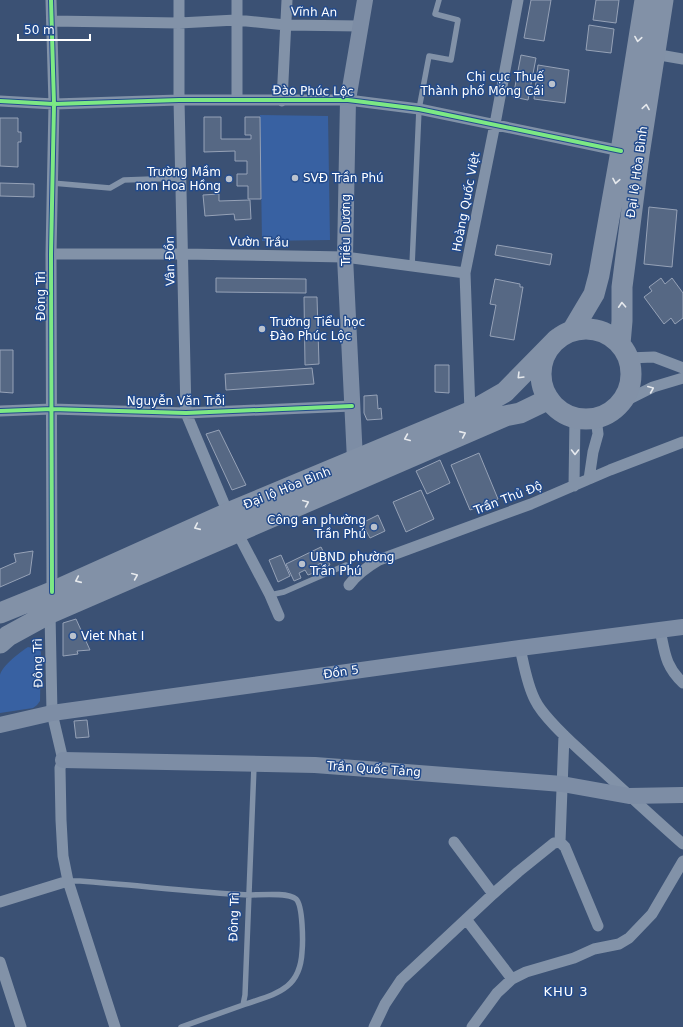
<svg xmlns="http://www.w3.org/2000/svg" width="683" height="1027" font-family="'DejaVu Sans',sans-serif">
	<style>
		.green { fill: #3861a2 }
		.building { fill: #566884; stroke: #96a2b7 }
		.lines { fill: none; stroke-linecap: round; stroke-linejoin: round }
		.lane { stroke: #8292a8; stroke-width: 5.5 }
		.street { stroke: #8292a8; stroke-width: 11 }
		.secondary { stroke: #7d8da5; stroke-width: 16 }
		.highway { stroke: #8291a7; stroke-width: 21 }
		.cycleway-casing { stroke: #234b8c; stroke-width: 6 }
		.cycleway { stroke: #7ce984; stroke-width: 4 }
		.oneway { stroke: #e6e9ed }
		.oneway2 { stroke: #e6e9ee }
		.poi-dot { fill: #bac2ce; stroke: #234b8c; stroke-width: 1.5 }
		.labels { text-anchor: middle; stroke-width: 3; stroke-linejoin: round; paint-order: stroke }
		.street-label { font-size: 12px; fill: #fff; stroke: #234b8c }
		.poi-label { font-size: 12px; fill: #fff; stroke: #234b8c; text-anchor: start }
		.neighbourhood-label { font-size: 13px; letter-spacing: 1px; fill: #fff; stroke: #234b8c }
	</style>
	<rect width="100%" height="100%" fill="#3b5174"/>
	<path class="green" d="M260,115L328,116L330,240L262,241Z
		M28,647L39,649L41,652L40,701L37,705L33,708L0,713C0,703 0,684 0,675C2,666 20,652 28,647Z"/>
	<path class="building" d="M531,0H551L544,41L524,38Z
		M596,0H619L616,23L593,20Z
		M589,25L614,29L611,53L586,50Z
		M521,55L536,58L528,100L513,97Z
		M538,65L569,70L565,103L534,99Z
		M204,117H221V139H251V135H245V117H260L261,199H248V186H237V174H247V161H235V151L204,152Z
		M0,118H18V132H21V142H18V167L0,166Z
		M0,183L34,184V197L0,196Z
		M219,194V201L250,200L251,219L235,220L234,214L205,216L203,195Z
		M649,207L677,210L672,267L644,264Z
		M497,245L552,254L550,265L495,255Z
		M216,278L306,279V293L216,292Z
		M661,278L665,284L672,278L683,293V318L675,324L671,318L664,324L644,297L652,291L649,287Z
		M495,279L520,284V287H523L514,340L490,336L496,305L490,304Z
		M304,297H317L319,364L305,365Z
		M0,350H13V393L0,392Z
		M435,365H449V393L435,392Z
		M312,368L314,384L226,390L225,374Z
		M377,395L378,409L381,408L382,419L367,420L364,413V396Z
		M219,430L246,485L232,490L206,434Z
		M479,453L498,499L470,510L451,465Z
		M440,460L450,483L427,494L416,471Z
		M421,490L434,519L406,532L393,502Z
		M378,515L385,531L370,538L362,523Z
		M321,547L330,565L323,568L321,563L313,567L316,572L308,575L305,570L299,573L301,578L294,581L286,564Z
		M33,551L30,574L0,587V569L16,562L14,554Z
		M281,555L290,576L278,582L269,560Z
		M76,619L90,650L77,651L78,654L63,656V623Z
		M87,720L89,737L76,738L74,721Z"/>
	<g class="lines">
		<path class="lane" d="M52,183L110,188L124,180L181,178
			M412,266L419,109L429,56L451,60L458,20L435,14L439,0
			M270,595L284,592L346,565
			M68,881H80C136,885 192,892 249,895C260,895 288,892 296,899C303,905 303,942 302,952C300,991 274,994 243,1005
			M181,1027L243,1005L245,995L254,766"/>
		<path class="street" d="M51,0L54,104L51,254L52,592
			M179,0V100L186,413L228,513
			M237,0V99
			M52,21L179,23L236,20L286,25L360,26
			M654,54L683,59
			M0,101L54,104L179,100H348L419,109L621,151
			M282,101L287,0
			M51,254H183L345,257L465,273
			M628,358L654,357L683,368
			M621,403L653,387L683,378
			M0,411L52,409L186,413L352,406
			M470,412L465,273L495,124L518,0
			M589,479L593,452L598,434L596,418
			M574,486L575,417
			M237,532L270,595L279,616
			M349,585C357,574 367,567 379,560L531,504L610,470L683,442
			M50,613L52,713L63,760L60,768L61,820L63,856L68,881L115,1027
			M660,630C665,653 665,666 683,683
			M520,648C524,665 527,685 535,700C543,717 570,741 584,754C617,784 649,814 683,844
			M564,735L560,842L565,847L598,926
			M454,842L493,894
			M0,902L68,881
			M466,919L512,979
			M0,962L21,1027
			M374,1027L385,1004L401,980L493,894L518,872L554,843L560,842
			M472,1027L497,993L512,979L526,972L574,958L594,949L619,944L629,938L652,914L683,861"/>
		<path class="secondary" d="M355,460L345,257L348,100L365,0
			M0,725L52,713L520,648L683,627
			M63,760L315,765L562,784L629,796L683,795"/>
		<path class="highway" d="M541 374a45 45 0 1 1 90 0a45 45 0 1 1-90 0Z
			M572,331L594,294L599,275L621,151L645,0
			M620,344L622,321V287L639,155L663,0
			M0,613L52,592L228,513L470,412L505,392L557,339
			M0,643L8,636L50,613L505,416L520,413L549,399"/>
		<defs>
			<path id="cycleway" d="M51,0L54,104L51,254L52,592
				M0,101L54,104L179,100H348L419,109L621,151
				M0,411L52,409L186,413L352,406"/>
		</defs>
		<use href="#cycleway" class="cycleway-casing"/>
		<use href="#cycleway" class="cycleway"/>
	</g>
	<defs><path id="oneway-chevron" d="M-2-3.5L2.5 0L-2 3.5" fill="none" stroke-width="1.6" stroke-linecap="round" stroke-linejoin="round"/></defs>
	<g class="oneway">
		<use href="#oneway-chevron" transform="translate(638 39) rotate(99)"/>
		<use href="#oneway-chevron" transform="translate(646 107) rotate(-81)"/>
		<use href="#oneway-chevron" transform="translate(616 181) rotate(100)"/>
		<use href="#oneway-chevron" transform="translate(622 305) rotate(-93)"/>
		<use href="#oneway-chevron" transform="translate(520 376) rotate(135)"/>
		<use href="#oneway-chevron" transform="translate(463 434) rotate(-24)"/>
		<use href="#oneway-chevron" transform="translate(407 438) rotate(157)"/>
		<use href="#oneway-chevron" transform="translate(306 503) rotate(-23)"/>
		<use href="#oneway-chevron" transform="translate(197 527) rotate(156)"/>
		<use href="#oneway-chevron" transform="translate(135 576) rotate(-23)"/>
		<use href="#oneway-chevron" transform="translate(78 580) rotate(156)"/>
	</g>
	<g class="oneway2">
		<use href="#oneway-chevron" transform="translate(651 389) rotate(-23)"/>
		<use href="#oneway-chevron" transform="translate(575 452) rotate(90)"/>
	</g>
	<g class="poi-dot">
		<circle cx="552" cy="84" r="4"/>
		<circle cx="295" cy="178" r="4"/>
		<circle cx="229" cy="179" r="4"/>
		<circle cx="262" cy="329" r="4"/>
		<circle cx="374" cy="527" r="4"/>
		<circle cx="302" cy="564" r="4"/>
		<circle cx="73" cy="636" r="4"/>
	</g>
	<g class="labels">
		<g class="street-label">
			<text transform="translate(314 12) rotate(1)" y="4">Vĩnh An</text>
			<text transform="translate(313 91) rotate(1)" y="4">Đào Phúc Lộc</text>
			<text transform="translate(637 172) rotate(-82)" y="4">Đại lộ Hòa Bình</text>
			<text transform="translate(466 202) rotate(-79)" y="4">Hoàng Quốc Việt</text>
			<text transform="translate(346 230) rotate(-90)" y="4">Triều Dương</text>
			<text transform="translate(259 242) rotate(1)" y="4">Vườn Trầu</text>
			<text transform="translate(170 261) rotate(-91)" y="4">Vân Đồn</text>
			<text transform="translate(41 296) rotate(-90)" y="4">Đông Trì</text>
			<text x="176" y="405">Nguyễn Văn Trỗi</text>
			<text transform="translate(287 488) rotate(-22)" y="4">Đại lộ Hòa Bình</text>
			<text transform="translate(508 498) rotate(-21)" y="4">Trần Thủ Độ</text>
			<text transform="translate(38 663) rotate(-91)" y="4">Đông Trì</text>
			<text transform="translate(341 672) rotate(-8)" y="4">Đồn 5</text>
			<text transform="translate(374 769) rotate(4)" y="4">Trần Quốc Tảng</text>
			<text transform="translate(234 917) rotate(-88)" y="4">Đông Trì</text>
		</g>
		<g class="poi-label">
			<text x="544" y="81" text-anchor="end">Chi cục Thuế<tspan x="544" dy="14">Thành phố Móng Cái</tspan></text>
			<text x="221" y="176" text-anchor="end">Trường Mầm<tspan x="221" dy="14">non Hoa Hồng</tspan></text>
			<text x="303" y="182">SVĐ Trần Phú</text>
			<text x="270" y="326">Trường Tiểu học<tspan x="270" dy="14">Đào Phúc Lộc</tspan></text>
			<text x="366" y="524" text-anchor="end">Công an phường<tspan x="366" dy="14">Trần Phú</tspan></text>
			<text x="310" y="561">UBND phường<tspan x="310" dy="14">Trần Phú</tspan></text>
			<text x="81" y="640">Viet Nhat I</text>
		</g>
		<g class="neighbourhood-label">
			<text x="566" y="996">KHU 3</text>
		</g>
	</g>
	<path d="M18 34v6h72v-6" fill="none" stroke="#ffffff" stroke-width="2"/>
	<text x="24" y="34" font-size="12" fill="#ffffff" stroke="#234b8c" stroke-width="3" paint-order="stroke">50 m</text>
</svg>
